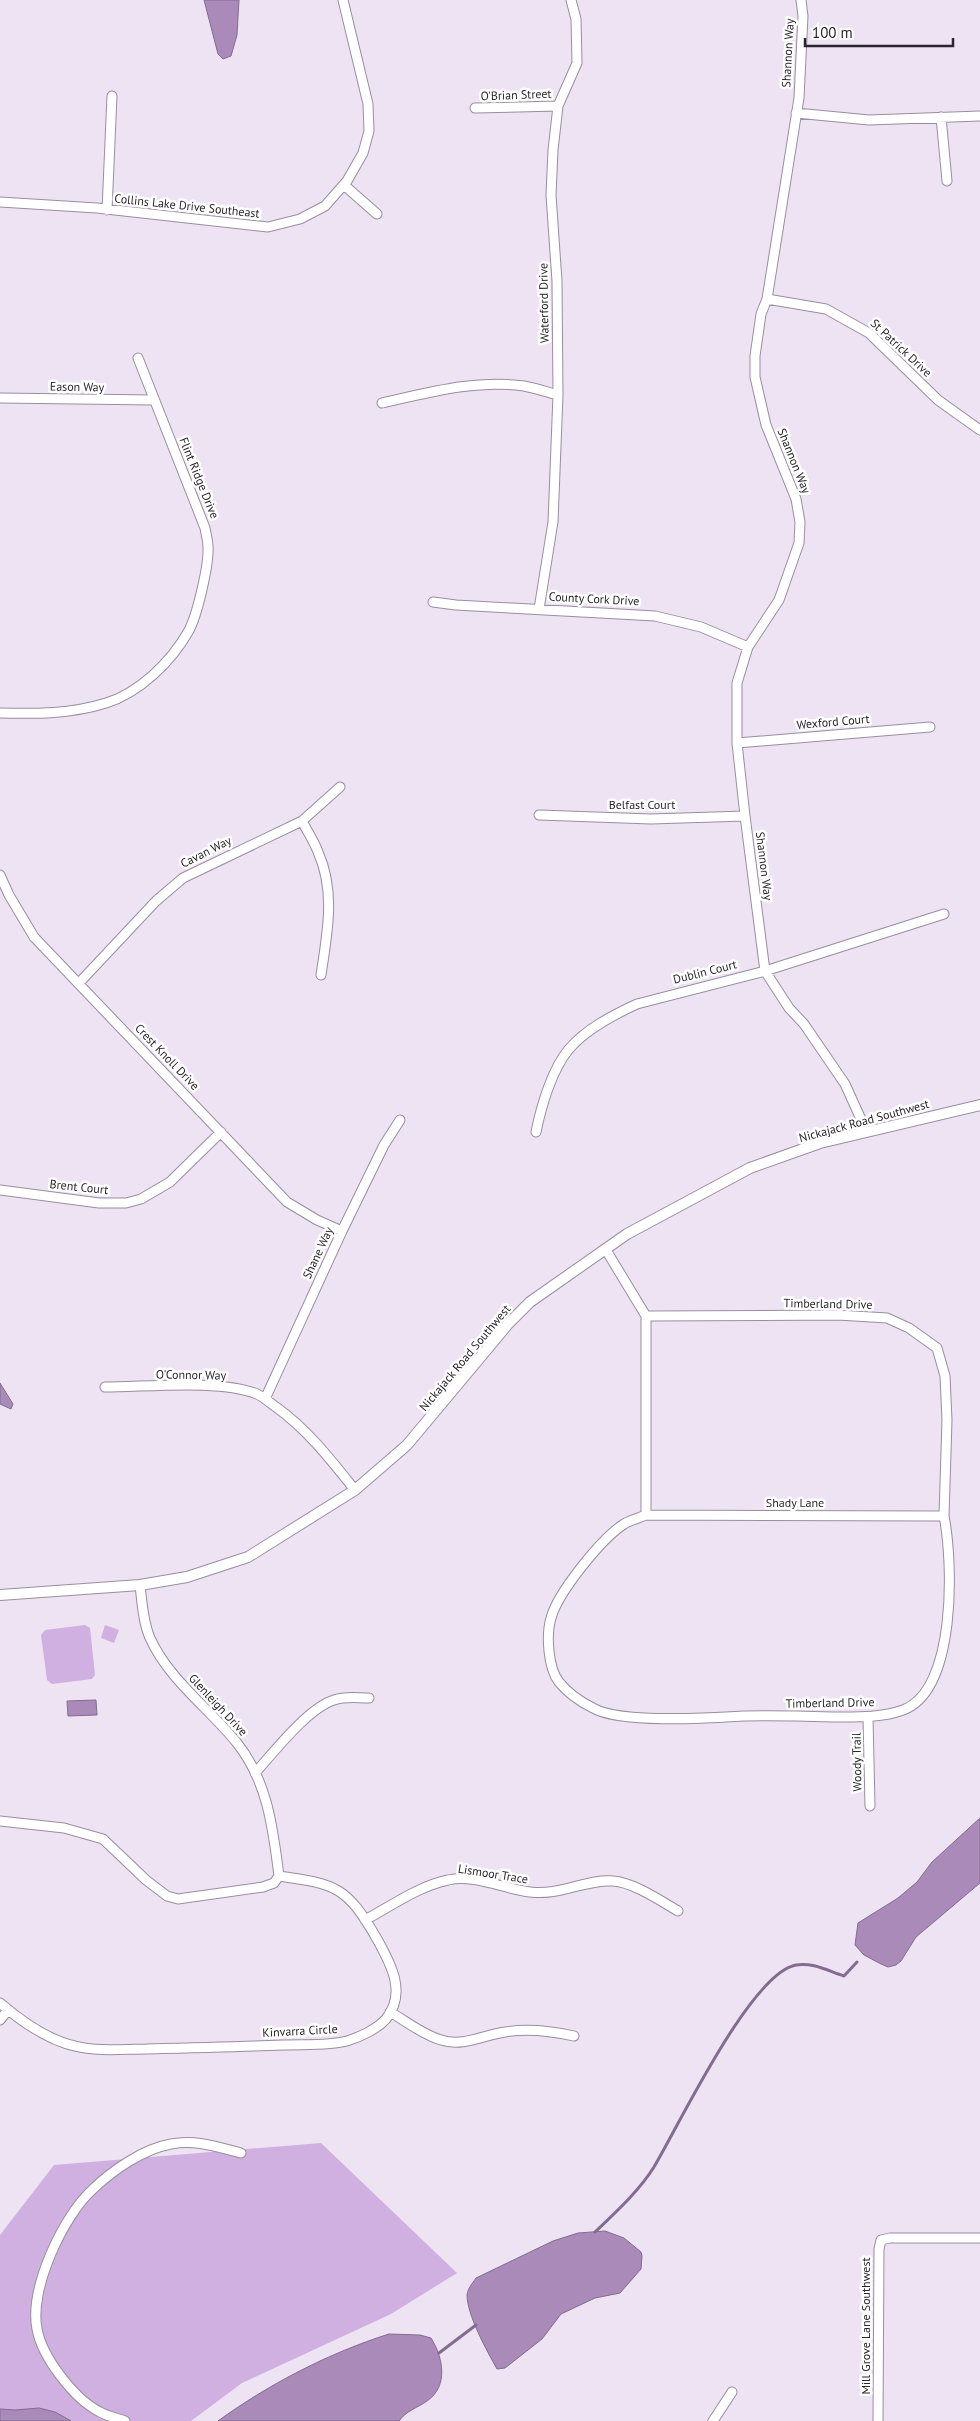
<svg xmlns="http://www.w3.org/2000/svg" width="980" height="2421" font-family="'PT Sans',sans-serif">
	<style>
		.green { fill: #cfb0e0 }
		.water { fill: #a98ab9; stroke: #836c8f }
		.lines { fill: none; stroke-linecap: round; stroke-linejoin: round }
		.stream { stroke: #836c8f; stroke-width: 3 }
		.minor-casing { stroke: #988f9e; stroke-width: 11 }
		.tertiary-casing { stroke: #988f9e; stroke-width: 12 }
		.minor { stroke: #fff; stroke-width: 9 }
		.tertiary { stroke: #fff; stroke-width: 10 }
		.labels { text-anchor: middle; stroke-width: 5; stroke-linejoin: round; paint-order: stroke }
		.street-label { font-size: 12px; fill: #2a262c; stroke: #fff }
	</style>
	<rect width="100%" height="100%" fill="#ede3f3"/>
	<path class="green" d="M85,1625L90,1628L95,1675L92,1679L52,1684L47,1680L41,1635L45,1630Z
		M105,1625L119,1630L114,1643L101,1638Z
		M321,2143L457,2273L391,2314L242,2383L191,2421H0V2235L54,2165Z"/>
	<path class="water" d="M204,0H239L237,35L231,56L223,59L218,54Z
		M0,1383L13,1404L11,1409L0,1404Z
		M96,1700L97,1715L68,1716L67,1701Z
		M980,1818V1883L916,1937L901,1961L896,1965L888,1967L881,1964L864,1955L855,1945L858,1923L898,1898L917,1882L932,1862Z
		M605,2231L624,2238L641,2252L642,2256L641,2269L620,2293L595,2298L561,2314L542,2339L505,2368L497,2369C487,2351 467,2315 467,2295C468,2288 472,2284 476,2278L553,2241L578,2233Z
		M389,2334L420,2335L431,2338C443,2357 449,2386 427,2401C417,2408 406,2411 399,2421H218C269,2384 329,2353 389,2334Z
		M39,2408L55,2412L71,2421H0V2409L15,2410Z"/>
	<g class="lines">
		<path class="stream" d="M595,2232C616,2212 639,2191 654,2167C679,2125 751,1973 796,1965C813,1962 828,1971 844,1976L857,1962
			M439,2353L476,2325"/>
		<defs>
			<path id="minor" d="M801,0L803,16L799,98L767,299L761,314L755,356V377L766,425L796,499L800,522L799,543L779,600L748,647L737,683V743L745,816L765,971L789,1008L804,1024L845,1084L860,1117L863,1131
				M475,108L558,106
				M796,113L869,120L980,116
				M941,117L947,181
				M344,185L377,214
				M0,202L97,208L268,227L300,219L325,206L347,181L363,153L369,131L368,104L343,0
				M107,210L112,96
				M767,299L826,309L869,333L938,400L980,430
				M0,398L154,400
				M382,403C427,393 477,379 524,386C535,388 547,392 558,395
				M433,602L456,605L655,616L701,627L748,647
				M539,609L553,522L558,395L557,281L551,195L553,150L558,106L577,63L576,19L571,0
				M0,713C36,714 71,714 106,703C139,693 171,662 188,632C197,617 209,565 208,547C208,541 206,534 205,528L138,358
				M737,743L930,727
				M539,815L651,819L745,816
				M302,821C307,831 314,841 318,852C336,892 327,934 321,975
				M0,875L9,895L34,937L287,1202L317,1220L342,1231
				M79,983L156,901L183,878L302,821L340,787
				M536,1132C541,1107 552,1069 569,1049C586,1029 613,1015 637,1004L765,971L944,914
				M0,1190L99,1203H126L141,1199L170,1182L221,1132
				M606,1250L646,1316L838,1315L887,1318L909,1328L937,1348L945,1376L947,1420L944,1516C953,1562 957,1690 903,1710C881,1718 856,1717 833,1717C803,1716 773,1715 743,1716C710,1718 620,1724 593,1708C581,1702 567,1692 559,1682C548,1668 546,1635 551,1618C558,1592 602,1538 624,1524C631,1520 639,1518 646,1515L944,1516
				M646,1316V1515
				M105,1387C146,1387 221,1379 257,1394C264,1397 270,1403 276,1407C308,1430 331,1460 355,1490
				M265,1399L342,1231L384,1145L400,1120
				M140,1585C142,1602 143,1622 150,1638C169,1680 209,1708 237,1743C268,1782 273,1829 279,1876
				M868,1717L870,1806
				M255,1773C274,1752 308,1708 334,1700C346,1696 357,1698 369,1698
				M0,1821L64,1828L103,1839L146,1880L167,1896L178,1899L263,1887L274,1883L279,1876
				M365,1920C391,1906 419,1886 448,1880C474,1874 504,1889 530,1892C560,1896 585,1879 613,1881C633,1882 661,1901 678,1911
				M0,2003C21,2021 47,2040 75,2046C98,2052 123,2049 147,2049C192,2048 237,2047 283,2045C302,2044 329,2046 347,2041C360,2037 377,2029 386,2019C407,1993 391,1964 377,1939C347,1887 337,1884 279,1876
				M390,2012C406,2021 423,2035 441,2040C464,2047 483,2035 505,2032C529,2028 551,2031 574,2036
				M0,2020L8,2010
				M125,2421C116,2418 107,2416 100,2412C74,2399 42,2357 37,2329C29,2289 63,2216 93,2189C113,2170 143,2149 171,2144C196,2139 217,2147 241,2153
				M713,2421L732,2392
				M878,2421L879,2249L881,2240L890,2238H980"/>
			<path id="tertiary" d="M0,1595L140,1585L187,1577L248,1557L355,1490L407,1445L508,1324L530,1302L627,1234L750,1168L820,1143L980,1105"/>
		</defs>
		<use href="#minor" class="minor-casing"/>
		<use href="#tertiary" class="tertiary-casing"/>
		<use href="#minor" class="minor"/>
		<use href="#tertiary" class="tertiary"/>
	</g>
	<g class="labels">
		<g class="street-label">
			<text transform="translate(788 53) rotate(-87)" y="4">Shannon Way</text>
			<text transform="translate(516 95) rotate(-2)" y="4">O'Brian Street</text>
			<text transform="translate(187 206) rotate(6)" y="4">Collins Lake Drive Southeast</text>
			<text transform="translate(544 303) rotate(-91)" y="4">Waterford Drive</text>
			<text transform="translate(901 348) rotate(43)" y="4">St Patrick Drive</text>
			<text transform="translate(77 387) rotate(1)" y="4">Eason Way</text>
			<text transform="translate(794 461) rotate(68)" y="4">Shannon Way</text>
			<text transform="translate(199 478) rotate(68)" y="4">Flint Ridge Drive</text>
			<text transform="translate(594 599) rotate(3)" y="4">County Cork Drive</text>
			<text transform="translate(833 722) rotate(-5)" y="4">Wexford Court</text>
			<text x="642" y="809">Belfast Court</text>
			<text transform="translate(206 852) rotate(-27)" y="4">Cavan Way</text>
			<text transform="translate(764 866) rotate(83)" y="4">Shannon Way</text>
			<text transform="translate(705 972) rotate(-14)" y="4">Dublin Court</text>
			<text transform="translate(167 1057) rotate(46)" y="4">Crest Knoll Drive</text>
			<text transform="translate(864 1121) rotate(-15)" y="4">Nickajack Road Southwest</text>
			<text transform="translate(79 1187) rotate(6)" y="4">Brent Court</text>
			<text transform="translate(318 1253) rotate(-65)" y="4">Shane Way</text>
			<text transform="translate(828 1304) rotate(1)" y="4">Timberland Drive</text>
			<text transform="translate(465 1358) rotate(-50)" y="4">Nickajack Road Southwest</text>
			<text transform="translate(191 1375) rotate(1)" y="4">O'Connor Way</text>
			<text x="795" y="1507">Shady Lane</text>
			<text transform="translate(830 1703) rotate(-1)" y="4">Timberland Drive</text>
			<text transform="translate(218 1705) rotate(47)" y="4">Glenleigh Drive</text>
			<text transform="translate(857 1762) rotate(-91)" y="4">Woody Trail</text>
			<text transform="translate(493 1874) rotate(9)" y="4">Lismoor Trace</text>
			<text transform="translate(300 2031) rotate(-3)" y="4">Kinvarra Circle</text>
			<text transform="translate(866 2326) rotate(-90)" y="4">Mill Grove Lane Southwest</text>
		</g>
	</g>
	<path d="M805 38v8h148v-8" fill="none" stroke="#2a262c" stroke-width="2.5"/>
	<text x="812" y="38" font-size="15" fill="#2a262c" stroke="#ffffff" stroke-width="4" paint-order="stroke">100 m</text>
</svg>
